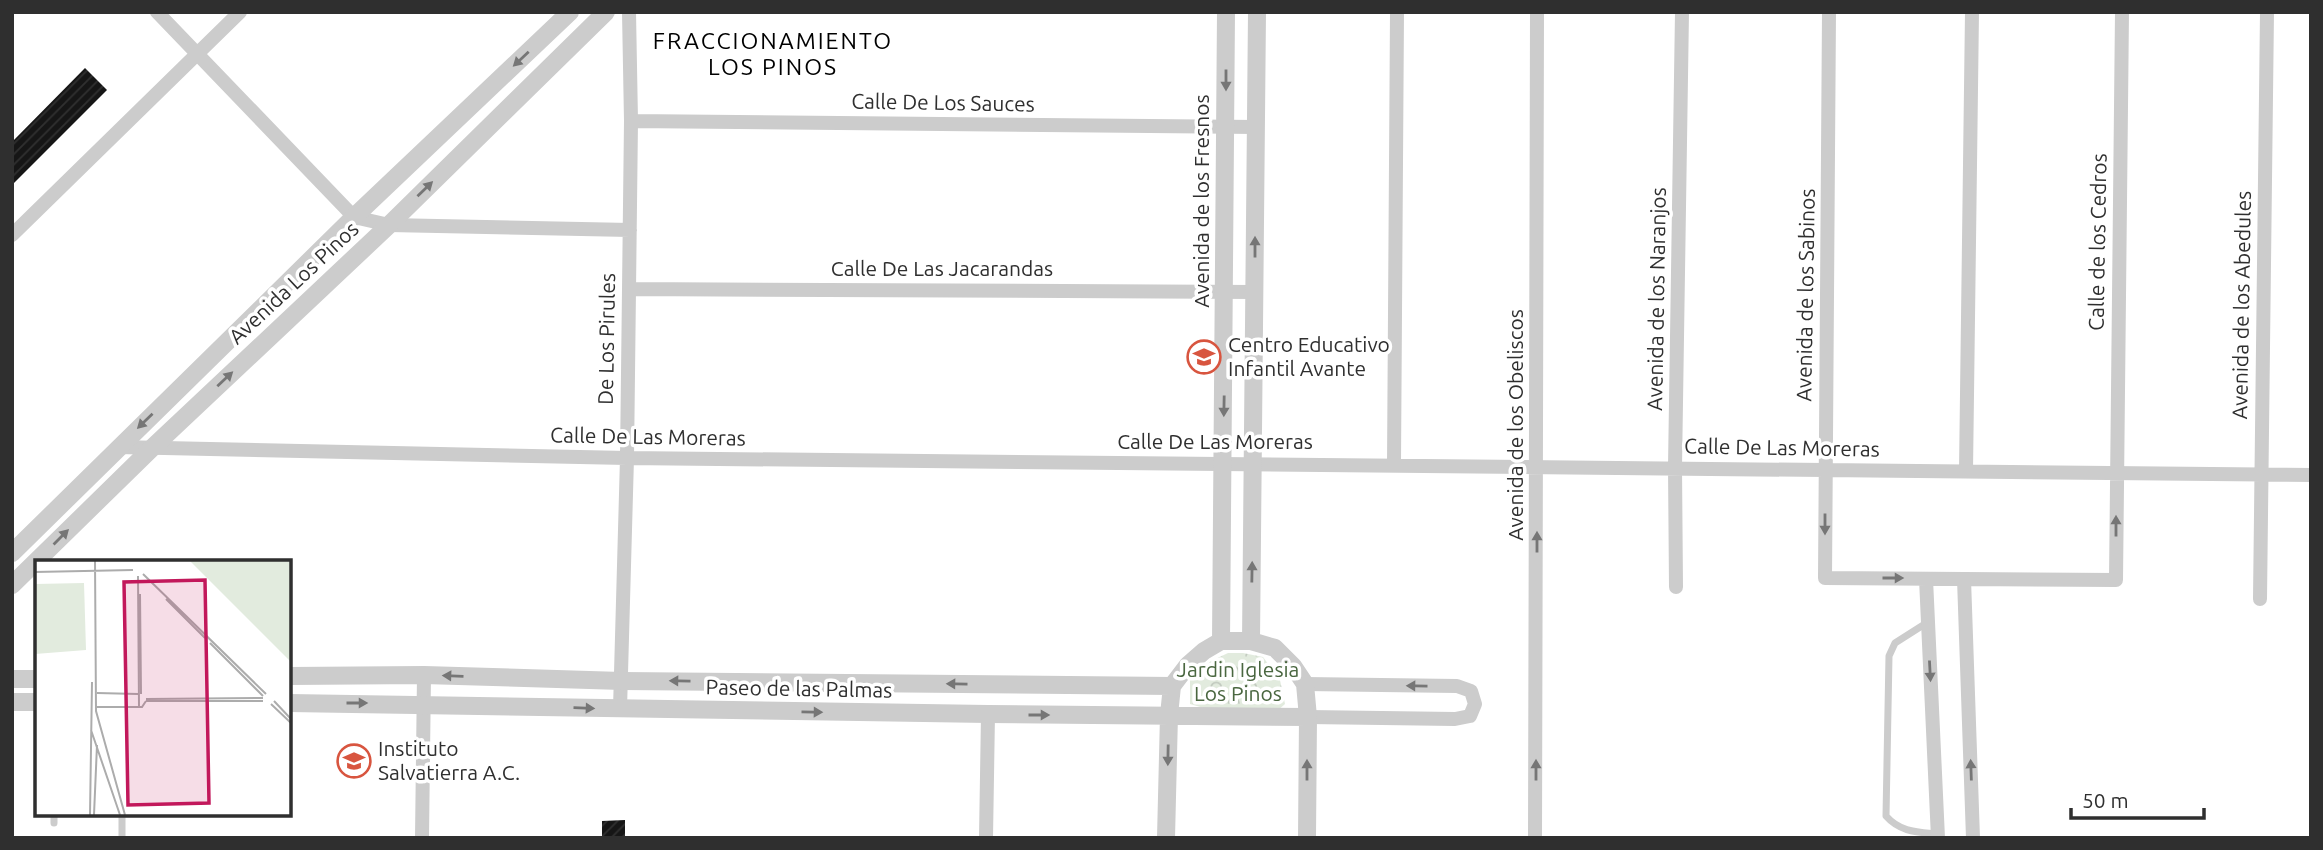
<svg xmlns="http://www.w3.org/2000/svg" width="2323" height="850" font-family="Ubuntu,sans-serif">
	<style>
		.park { fill: url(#park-crowns) }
		.building { fill: url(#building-hatch) }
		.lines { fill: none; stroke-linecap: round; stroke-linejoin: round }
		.service { stroke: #ccc; stroke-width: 7 }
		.minor { stroke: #ccc; stroke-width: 14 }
		.tertiary { stroke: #ccc; stroke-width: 18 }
		.oneway { fill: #767676 }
		.labels { text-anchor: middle; stroke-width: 7; stroke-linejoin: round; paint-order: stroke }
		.street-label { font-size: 21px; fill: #2f2f2f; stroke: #fff }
		.poi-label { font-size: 21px; fill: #2f2f2f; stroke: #fff; text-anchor: start }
		.park-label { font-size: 21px; fill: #4a6740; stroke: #fff }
		.neighbourhood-label { font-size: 23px; letter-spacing: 2px; fill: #000; stroke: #fff }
		.inset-road { fill: none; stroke: #acacac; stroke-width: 2 }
		.view { fill: #c2185b; fill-opacity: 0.15; stroke: #c2185b; stroke-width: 3.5 }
		.inset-edge { fill: none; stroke: #2f2f2f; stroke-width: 3.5 }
	</style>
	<defs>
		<pattern id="park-crowns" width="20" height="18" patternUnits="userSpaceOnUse" patternTransform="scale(1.75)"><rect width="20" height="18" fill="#e2ebde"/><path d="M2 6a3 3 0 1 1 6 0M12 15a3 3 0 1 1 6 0" fill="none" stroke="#c2cabf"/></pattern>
		<pattern id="building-hatch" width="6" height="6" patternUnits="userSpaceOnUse" patternTransform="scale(1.75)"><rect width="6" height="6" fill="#161616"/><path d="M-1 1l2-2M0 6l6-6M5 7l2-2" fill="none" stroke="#303030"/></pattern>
	</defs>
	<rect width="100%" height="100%" fill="#fff"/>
	<path class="park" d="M1228,653H1243L1263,657L1280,680L1285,704L1276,712L1214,711L1190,704V679L1211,661Z"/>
	<path class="building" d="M85,68L107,90L12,185V142Z
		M625,820V838H602V821Z"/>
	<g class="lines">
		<path class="service" d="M1928,622L1895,643L1889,656L1886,816C1900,832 1917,832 1937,834
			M54,823V813
			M122,838V813"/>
		<path class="minor" d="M157,12L354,217L389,225L630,230
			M1829,12L1825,578L2116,580L2122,12
			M631,121L1256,127
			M12,235L240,12
			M629,289L1255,292
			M118,447L627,458L2311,475
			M1394,464L1397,12
			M1966,471L1972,12
			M1926,579L1938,838
			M1964,579L1973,838
			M1676,587L1675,467L1682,12
			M2260,599L2267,12
			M1305,684L1457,686L1471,691L1475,704L1470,716L1455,719L1308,717
			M620,709L627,458L631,121L629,12
			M422,838L424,675
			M986,838L988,714
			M1535,838L1537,12"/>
		<path class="tertiary" d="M12,553L354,217L570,12
			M12,585L152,448L389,225L606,12
			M1221,641L1226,12
			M1251,641L1257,12
			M289,676L424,675L622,681L1172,686
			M12,679H37
			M12,702H37
			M289,703L988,714L1308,717
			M1166,838L1169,715L1172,686L1188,665L1204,651L1221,641H1251L1275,648L1293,666L1305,684L1308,717L1307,838"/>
	</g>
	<defs><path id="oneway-solid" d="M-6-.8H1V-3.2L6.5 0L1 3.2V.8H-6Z" transform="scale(1.75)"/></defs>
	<g class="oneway">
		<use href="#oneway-solid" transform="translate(521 59) rotate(137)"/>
		<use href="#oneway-solid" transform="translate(1226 80) rotate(90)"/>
		<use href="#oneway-solid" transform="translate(425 189) rotate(-44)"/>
		<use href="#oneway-solid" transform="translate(1255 247) rotate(-90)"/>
		<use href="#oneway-solid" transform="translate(225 379) rotate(-43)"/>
		<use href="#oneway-solid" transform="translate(1224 406) rotate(91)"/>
		<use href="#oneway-solid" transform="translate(145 421) rotate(136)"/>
		<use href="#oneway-solid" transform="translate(1825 524) rotate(90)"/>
		<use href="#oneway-solid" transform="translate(2116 526) rotate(-90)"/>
		<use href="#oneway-solid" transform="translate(61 537) rotate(-45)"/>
		<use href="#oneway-solid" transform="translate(1537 542) rotate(-90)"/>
		<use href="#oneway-solid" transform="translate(1252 572) rotate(-89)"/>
		<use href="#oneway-solid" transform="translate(1893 578)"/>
		<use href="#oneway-solid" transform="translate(1930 671) rotate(87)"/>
		<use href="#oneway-solid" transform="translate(453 676) rotate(-178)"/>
		<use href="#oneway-solid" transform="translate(680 681) rotate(-179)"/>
		<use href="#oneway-solid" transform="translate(957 684) rotate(-179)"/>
		<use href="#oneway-solid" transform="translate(1417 686) rotate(-179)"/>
		<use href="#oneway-solid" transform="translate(357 703)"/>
		<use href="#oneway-solid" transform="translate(584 708) rotate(2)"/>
		<use href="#oneway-solid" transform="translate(812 712) rotate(1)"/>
		<use href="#oneway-solid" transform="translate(1039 715)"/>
		<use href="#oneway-solid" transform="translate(1168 755) rotate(91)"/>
		<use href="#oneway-solid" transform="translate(1307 770) rotate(-90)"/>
		<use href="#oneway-solid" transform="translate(1536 770) rotate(-90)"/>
		<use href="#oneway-solid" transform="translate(1971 770) rotate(-92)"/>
	</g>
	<defs>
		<symbol id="school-ring" viewBox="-11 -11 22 22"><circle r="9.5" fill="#fff" stroke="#d8553f" stroke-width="1.5"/><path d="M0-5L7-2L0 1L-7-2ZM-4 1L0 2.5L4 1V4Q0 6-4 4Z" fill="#d8553f"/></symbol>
	</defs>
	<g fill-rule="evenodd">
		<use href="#school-ring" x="1185" y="338" width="38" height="38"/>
		<use href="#school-ring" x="335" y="742" width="38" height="38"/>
	</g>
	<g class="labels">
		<g class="street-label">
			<text transform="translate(943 103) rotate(1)" y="7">Calle De Los Sauces</text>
			<text transform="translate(1202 201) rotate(-90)" y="7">Avenida de los Fresnos</text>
			<text transform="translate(2098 242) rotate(-89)" y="7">Calle de los Cedros</text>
			<text x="942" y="276">Calle De Las Jacarandas</text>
			<text transform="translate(294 283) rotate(-43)" y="7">Avenida Los Pinos</text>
			<text transform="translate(1806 295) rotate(-89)" y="7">Avenida de los Sabinos</text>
			<text transform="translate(1657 299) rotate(-89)" y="7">Avenida de los Naranjos</text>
			<text transform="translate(2242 305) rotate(-89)" y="7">Avenida de los Abedules</text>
			<text transform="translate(607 339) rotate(-89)" y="7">De Los Pirules</text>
			<text transform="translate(1516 425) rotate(-90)" y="7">Avenida de los Obeliscos</text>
			<text transform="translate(648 437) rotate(1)" y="7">Calle De Las Moreras</text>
			<text x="1215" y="449">Calle De Las Moreras</text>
			<text transform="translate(1782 448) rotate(1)" y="7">Calle De Las Moreras</text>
			<text transform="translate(799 689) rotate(1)" y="7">Paseo de las Palmas</text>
		</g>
		<g class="poi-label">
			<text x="1228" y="352">Centro Educativo<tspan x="1228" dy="24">Infantil Avante</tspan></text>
			<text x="378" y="756">Instituto<tspan x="378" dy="24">Salvatierra A.C.</tspan></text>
		</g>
		<g class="park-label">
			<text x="1238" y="677">Jardin Iglesia<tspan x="1238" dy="24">Los Pinos</tspan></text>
		</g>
		<g class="neighbourhood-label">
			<text x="773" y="49">FRACCIONAMIENTO<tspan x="773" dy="26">LOS PINOS</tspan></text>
		</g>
	</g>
	<g transform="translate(35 560)">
		<rect width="256" height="256" fill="#fff"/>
		<path d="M49,23L51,90L0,94V24Z" fill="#e2ebde"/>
		<path d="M154,0H255V101Z" fill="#e2ebde"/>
		<path class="inset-road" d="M60,0L61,151L90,255M0,12L98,10M108,14L231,134M103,16L104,147M105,34L106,134M131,39L170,78M175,83L228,136M62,133L103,134M111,139L228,138M111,141H228M239,141L256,159M236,144L256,163M61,147H107L111,141M56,170L85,255M55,255L57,122M59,255L62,185"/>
		<path class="view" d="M170,20L174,243L93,245L89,22Z"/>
		<rect width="256" height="256" class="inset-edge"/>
	</g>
	<rect width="2323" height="850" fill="none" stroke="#2f2f2f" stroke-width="28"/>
	<path d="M2071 808v10h133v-10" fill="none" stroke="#2f2f2f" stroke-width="3.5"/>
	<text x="2082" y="808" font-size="21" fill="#2f2f2f" stroke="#ffffff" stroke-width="5" paint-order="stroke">50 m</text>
</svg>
